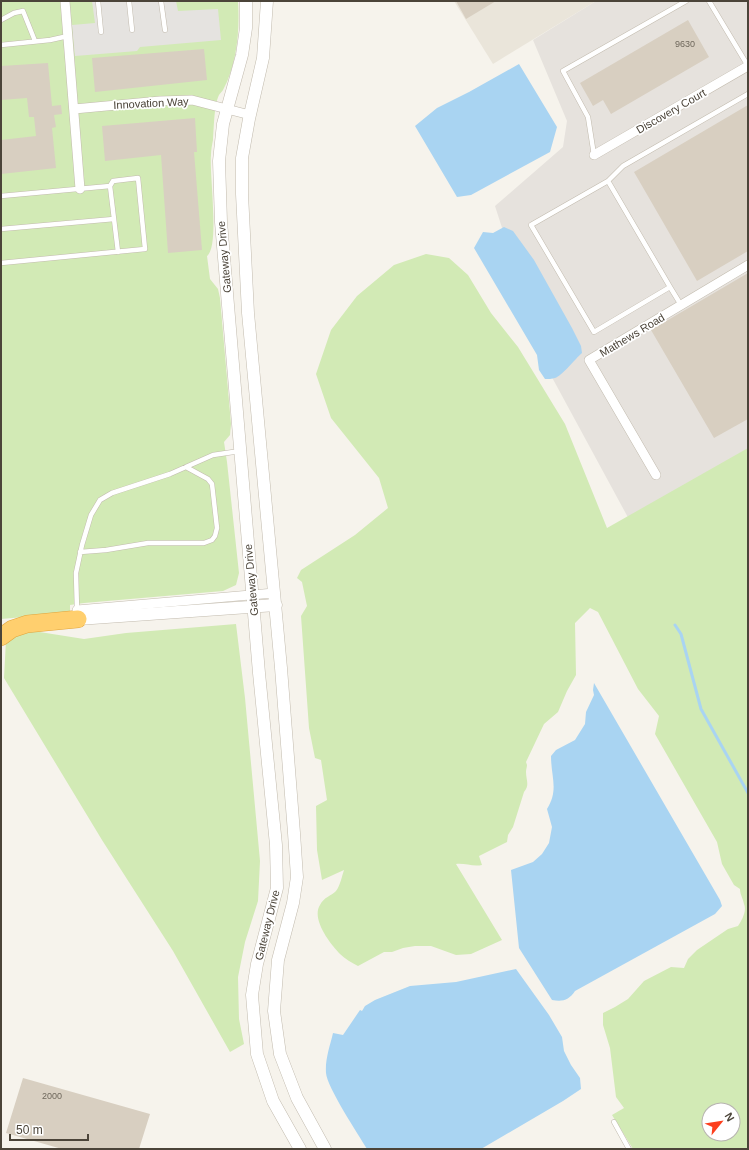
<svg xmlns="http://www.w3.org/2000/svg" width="749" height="1150" font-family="Helvetica,sans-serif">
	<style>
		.residential { fill: #eae5da }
		.industrial { fill: #e6e2dd }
		.green { fill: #d2eab5; fill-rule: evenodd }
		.parking { fill: #e5e3e0 }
		.water { fill: #a9d4f2 }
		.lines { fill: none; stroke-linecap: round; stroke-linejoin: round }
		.stream { stroke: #a9d4f2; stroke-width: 3 }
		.building { fill: #d8cfc1 }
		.service-casing { stroke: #c2bbae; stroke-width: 5.5 }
		.minor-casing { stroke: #c2bbae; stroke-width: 10 }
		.tertiary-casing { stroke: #c2bbae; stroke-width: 13 }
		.motorway-casing { stroke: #e0a43c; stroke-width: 18 }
		.service { stroke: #fff; stroke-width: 4.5 }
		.minor { stroke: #fff; stroke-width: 9 }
		.tertiary { stroke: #fff; stroke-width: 12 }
		.motorway { stroke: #ffcf6e; stroke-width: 17 }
		.labels { text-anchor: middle; stroke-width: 3.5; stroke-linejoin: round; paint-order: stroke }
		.number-label { font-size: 9px; fill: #6e675b }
		.street-label { font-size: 11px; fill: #4b4439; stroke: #fff }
	</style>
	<rect width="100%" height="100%" fill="#f6f3ec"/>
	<path class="residential" d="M454,1H596L493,64Z"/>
	<path class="industrial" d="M596,1H748V453L631,523L548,370L495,206L563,147L567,121L533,40Z"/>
	<path class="green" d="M1,1H238C240,29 237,65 223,90C222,92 220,93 219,95C214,105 214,128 213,140C212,145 211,150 211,155C209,173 220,247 207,256L210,279L218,289L220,298L231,424L230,435L224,442L227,462L239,573L236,585L223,591L84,603L70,605V613L1,619Z
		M426,254L449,258L468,275L491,313L518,347L565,424L607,528L748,448V1149H633L612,1115L624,1108L616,1097L610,1048L603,1025V1013L615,1007L628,999L644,981L671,967L684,968L688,959L697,950L728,929L738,926C742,920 747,911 744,904C743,898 740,895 740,889L734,885L722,864L717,842L655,734L659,716L638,689L598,612L590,608L575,623L576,675L567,691L558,712L544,724L526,762L527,765C527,767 526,769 526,772C526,780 530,785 524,792L513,827L508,835L507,842L479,856L482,865C473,867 465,863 456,864L502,940L471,954L456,955L431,946H415L403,948L392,952H384L358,966C352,963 345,959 340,954C330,944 311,919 320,905C324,897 331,896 336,891C340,886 342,876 344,870L322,880L317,850L316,806L327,800L321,760L315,758L309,728L301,616L307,606L302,582L297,578L301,570L355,535L388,508L379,478L331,418L316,374L331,330L357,296L394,265ZM709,1110H733V1134H709Z
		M236,624L245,698L260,861L258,901L245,942L238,977L239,1019L244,1044L230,1052L173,951L102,840L4,678L6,640L27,630L84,639L126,633Z"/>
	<path class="parking" d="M92,1H176L178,11L218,9L221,40L140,47L137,51L75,56L72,25L95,23Z"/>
	<path class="water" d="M519,64L557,127L550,152L471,195L457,197L415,126L437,108L469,92Z
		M504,227L513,231L534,260L572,328L581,346L582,353C575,359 562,376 555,378C552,379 548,379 545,379L539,370L537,355L474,248L483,232L493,233Z
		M594,683L720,900L722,906L715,914L575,991C569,1000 563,1002 552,1000L519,948L511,870L533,862L542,854L549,843L552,827L547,809C559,790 551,777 551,756L556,750L575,740L585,724L586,712L594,695L593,690Z
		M516,969L549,1015L562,1037L564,1051L571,1065L580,1078L581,1089L563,1101L481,1149H367C358,1134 327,1087 326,1073C325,1059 330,1046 333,1033L343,1035L360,1010L362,1011L365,1006L375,1000L410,986L456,982Z"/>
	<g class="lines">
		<path class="stream" d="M675,625L681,634L701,709L748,793"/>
	</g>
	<path class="building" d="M456,1H496L466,19Z
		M688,20L709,57L611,114L603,100L593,106L580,83Z
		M204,49L207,80L95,92L92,58Z
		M48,63L52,106L61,105L62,114L54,115L56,127L52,128L56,168L1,174V140L36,136L34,117H29L27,98L1,100V66Z
		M748,105V251L697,281L634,172Z
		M195,118L197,152H194L202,250L168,253L161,155L105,161L102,126Z
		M748,273V419L714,438L651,330Z
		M23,1078L150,1114L139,1149H62L6,1133Z"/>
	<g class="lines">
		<defs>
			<path id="service" d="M98,1L101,32
				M129,1L132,30
				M161,1L165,30
				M709,1L748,66
				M1,20L14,13L23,11L35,41
				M1,45L50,40L68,36
				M594,155L588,117L563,71L686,1
				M608,181L670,287L594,332L531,225L608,181L623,166L748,94
				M110,186L118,252
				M1,196L110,186L113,181L138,178L145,249L1,263
				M1,229L114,219
				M670,287L681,305
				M80,552L106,550L148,543H204L212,540L215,536L217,528L212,484L208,479L186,467
				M77,610L76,573L82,545L91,515L100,500L112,493L170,474L213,455L240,451
				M614,1122L629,1149"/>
			<path id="minor" d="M65,1L80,189
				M74,109L160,101L192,100L250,115
				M594,155L748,66
				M656,475L589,360L748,265
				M78,619L77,610L274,593"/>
			<path id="tertiary" d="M246,1V28L242,55L223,124L219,161L221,222L259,673L276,845L277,888L257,964L252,995L257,1054L273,1101L300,1149
				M267,1L263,58L249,119L242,158V194L248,313L281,668L294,833L297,877L293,903L278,960L274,1011L280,1054L297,1098L325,1149
				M78,619L276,605"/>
			<path id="motorway" d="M1,637L12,629L27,624L78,619"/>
		</defs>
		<use href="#service" class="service-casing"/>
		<use href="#minor" class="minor-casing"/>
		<use href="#tertiary" class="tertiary-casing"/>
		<use href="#motorway" class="motorway-casing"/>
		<use href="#service" class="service"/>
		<use href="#minor" class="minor"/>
		<use href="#tertiary" class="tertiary"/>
		<use href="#motorway" class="motorway"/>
	</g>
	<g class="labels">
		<g class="number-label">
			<text x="685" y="47">9630</text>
			<text x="52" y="1099">2000</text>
		</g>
		<g class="street-label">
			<text transform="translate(151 103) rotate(-3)" y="4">Innovation Way</text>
			<text transform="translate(671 111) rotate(-30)" y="4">Discovery Court</text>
			<text transform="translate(224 257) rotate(-95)" y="4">Gateway Drive</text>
			<text transform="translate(632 335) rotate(-31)" y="4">Mathews Road</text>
			<text transform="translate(251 580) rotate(-95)" y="4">Gateway Drive</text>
			<text transform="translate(267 925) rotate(-76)" y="4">Gateway Drive</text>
		</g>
	</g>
	<rect width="749" height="1150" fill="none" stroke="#4b4439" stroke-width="4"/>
	<g transform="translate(721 1122) rotate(60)"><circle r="19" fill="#ffffff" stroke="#b7b4b0"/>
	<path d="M0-3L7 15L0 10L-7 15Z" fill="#fc3f1d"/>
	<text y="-6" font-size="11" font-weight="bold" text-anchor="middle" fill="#4b4439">N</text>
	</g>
	<path d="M10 1134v6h78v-6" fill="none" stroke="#4b4439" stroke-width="2"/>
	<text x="16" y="1134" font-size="12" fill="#4b4439" stroke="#ffffff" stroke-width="3" paint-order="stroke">50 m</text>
</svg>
